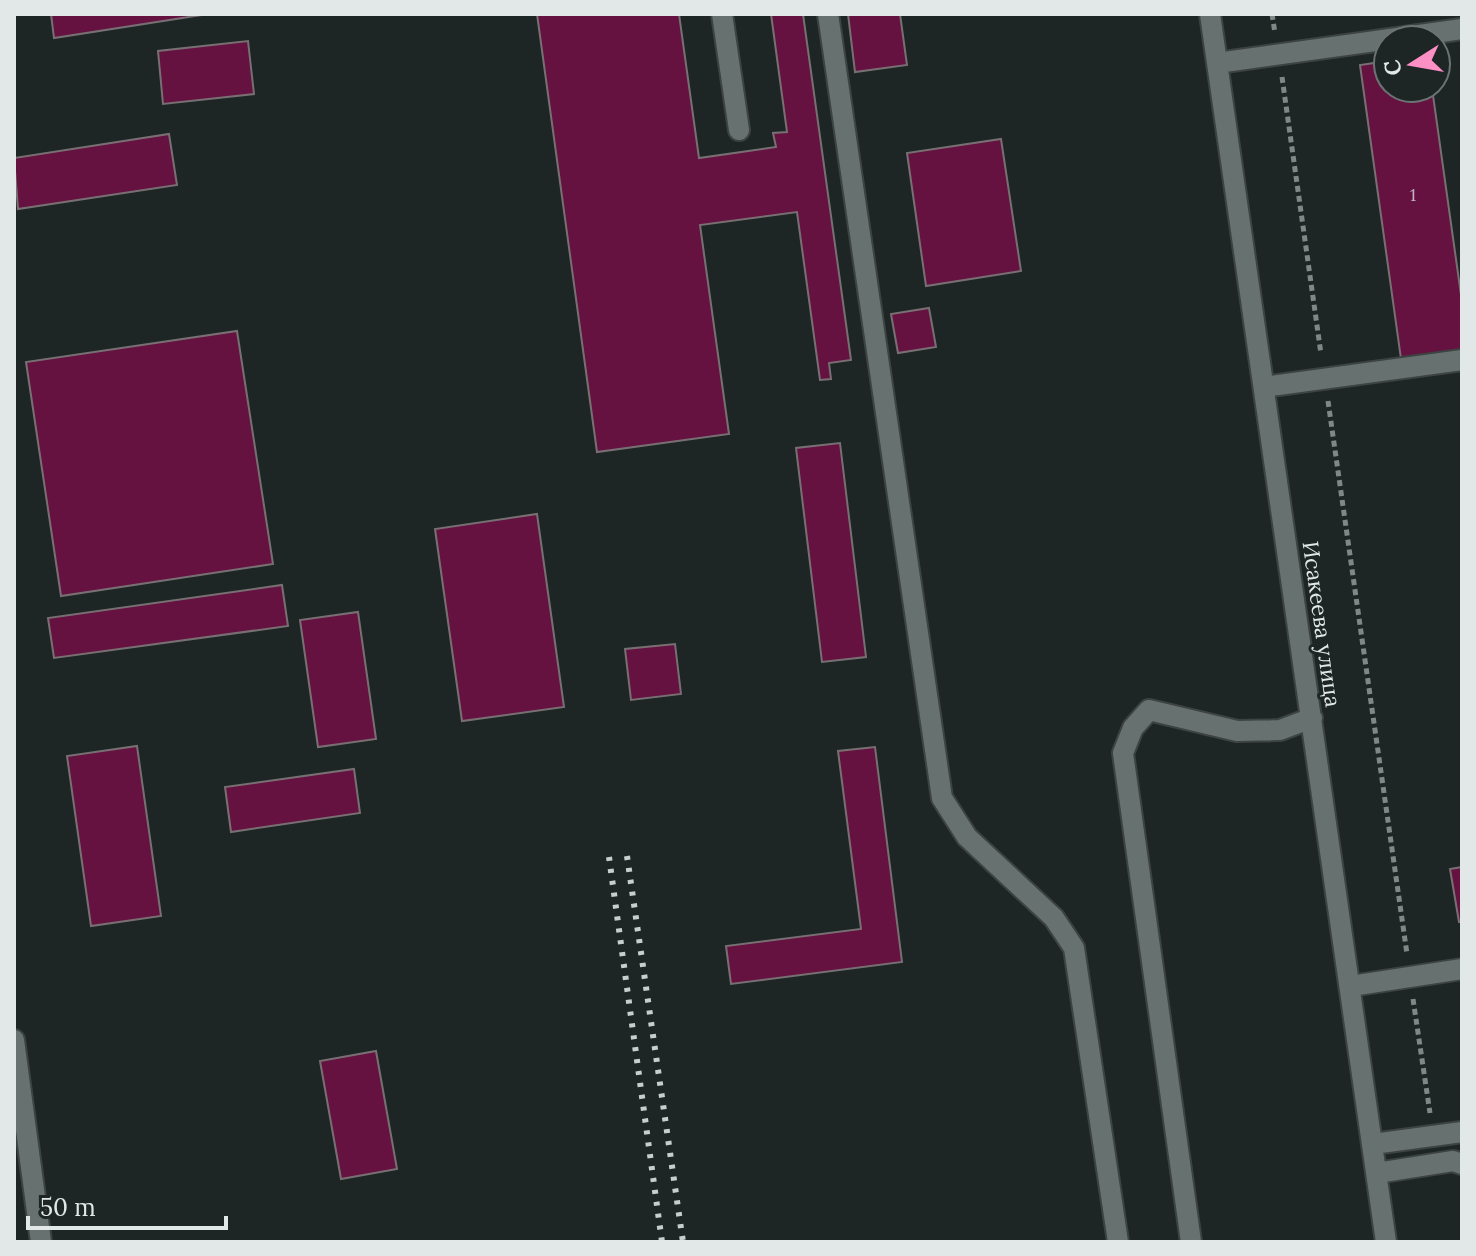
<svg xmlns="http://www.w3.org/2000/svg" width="1476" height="1256" font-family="Lora,serif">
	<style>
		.building { fill: #651241; stroke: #786f73; stroke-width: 2 }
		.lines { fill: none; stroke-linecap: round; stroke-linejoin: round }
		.minor-casing { stroke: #3c4342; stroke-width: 24 }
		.path { stroke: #808887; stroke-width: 5; stroke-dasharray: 6 4; stroke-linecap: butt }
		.minor { stroke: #677170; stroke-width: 20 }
		.rail { stroke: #c8cecd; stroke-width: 6; stroke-dasharray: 4 8; stroke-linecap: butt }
		.labels { text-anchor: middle; stroke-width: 6; stroke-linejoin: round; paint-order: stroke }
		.number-label { font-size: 18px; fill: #c3b2be }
		.street-label { font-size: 22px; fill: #e2e8e7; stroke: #1d2625 }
	</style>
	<rect width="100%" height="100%" fill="#1d2625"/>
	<path class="building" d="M51,14H208L54,38Z
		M537,14H679L699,158L776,147L773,133L787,132L771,14H803L851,360L829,363L831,379L820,380L797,212L700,225L729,434L597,452Z
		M848,14H900L907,65L855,72Z
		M248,41L254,94L163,104L158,51Z
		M1388,61V88H1432L1462,302V351L1401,359L1360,65Z
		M169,134L177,185L18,209L14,158Z
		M1001,139L1021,271L926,286L907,153Z
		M929,308L936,347L898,353L891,314Z
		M237,331L273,564L61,596L26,362Z
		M840,443L866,657L822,662L796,448Z
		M537,514L564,707L462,721L435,529Z
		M282,585L288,626L54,658L48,618Z
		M358,612L376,739L318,747L300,620Z
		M675,644L681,694L631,700L625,649Z
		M137,746L161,916L91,926L67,756Z
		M875,747L902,962L731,984L726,946L861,929L838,751Z
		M354,769L360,813L231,832L225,787Z
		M1462,867V922H1459L1450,869Z
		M376,1051L397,1169L341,1179L320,1061Z"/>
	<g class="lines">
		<defs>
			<path id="minor" d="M722,14L739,130
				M828,14L942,798L967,837L1054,918L1074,948L1118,1242
				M1210,14L1386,1242
				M1217,63L1462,29
				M1264,387L1462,360
				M1351,986L1462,969
				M14,1040L41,1242
				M1373,1144L1462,1132
				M1377,1173L1453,1161L1462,1164
				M1191,1242L1123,753L1133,728L1149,710L1237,731L1280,730L1312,718"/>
		</defs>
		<use href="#minor" class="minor-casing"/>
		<path class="path" d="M1272,14L1275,33
			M1282,77L1321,354
			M1328,401L1407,954
			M1413,999L1430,1113"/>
		<use href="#minor" class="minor"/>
		<path class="rail" d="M627,856L683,1242
			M609,857L662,1242"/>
	</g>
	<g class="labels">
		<g class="number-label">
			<text x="1413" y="201">1</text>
		</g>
		<g class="street-label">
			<text transform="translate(1322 624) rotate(82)" y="8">Исакеева улица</text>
		</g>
	</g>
	<rect width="1476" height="1256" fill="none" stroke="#e2e8e7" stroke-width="32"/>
	<g transform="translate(1412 64) rotate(259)"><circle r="38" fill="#1d2625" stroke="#6c7473" stroke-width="2"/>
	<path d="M0-6L14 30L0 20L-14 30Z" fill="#fc8fc3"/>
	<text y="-12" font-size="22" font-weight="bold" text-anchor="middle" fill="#e2e8e7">С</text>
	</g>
	<path d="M28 1216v12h198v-12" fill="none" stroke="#e2e8e7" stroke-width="4"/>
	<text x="40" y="1216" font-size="24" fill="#e2e8e7" stroke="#1d2625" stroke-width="6" paint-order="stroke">50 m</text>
</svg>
